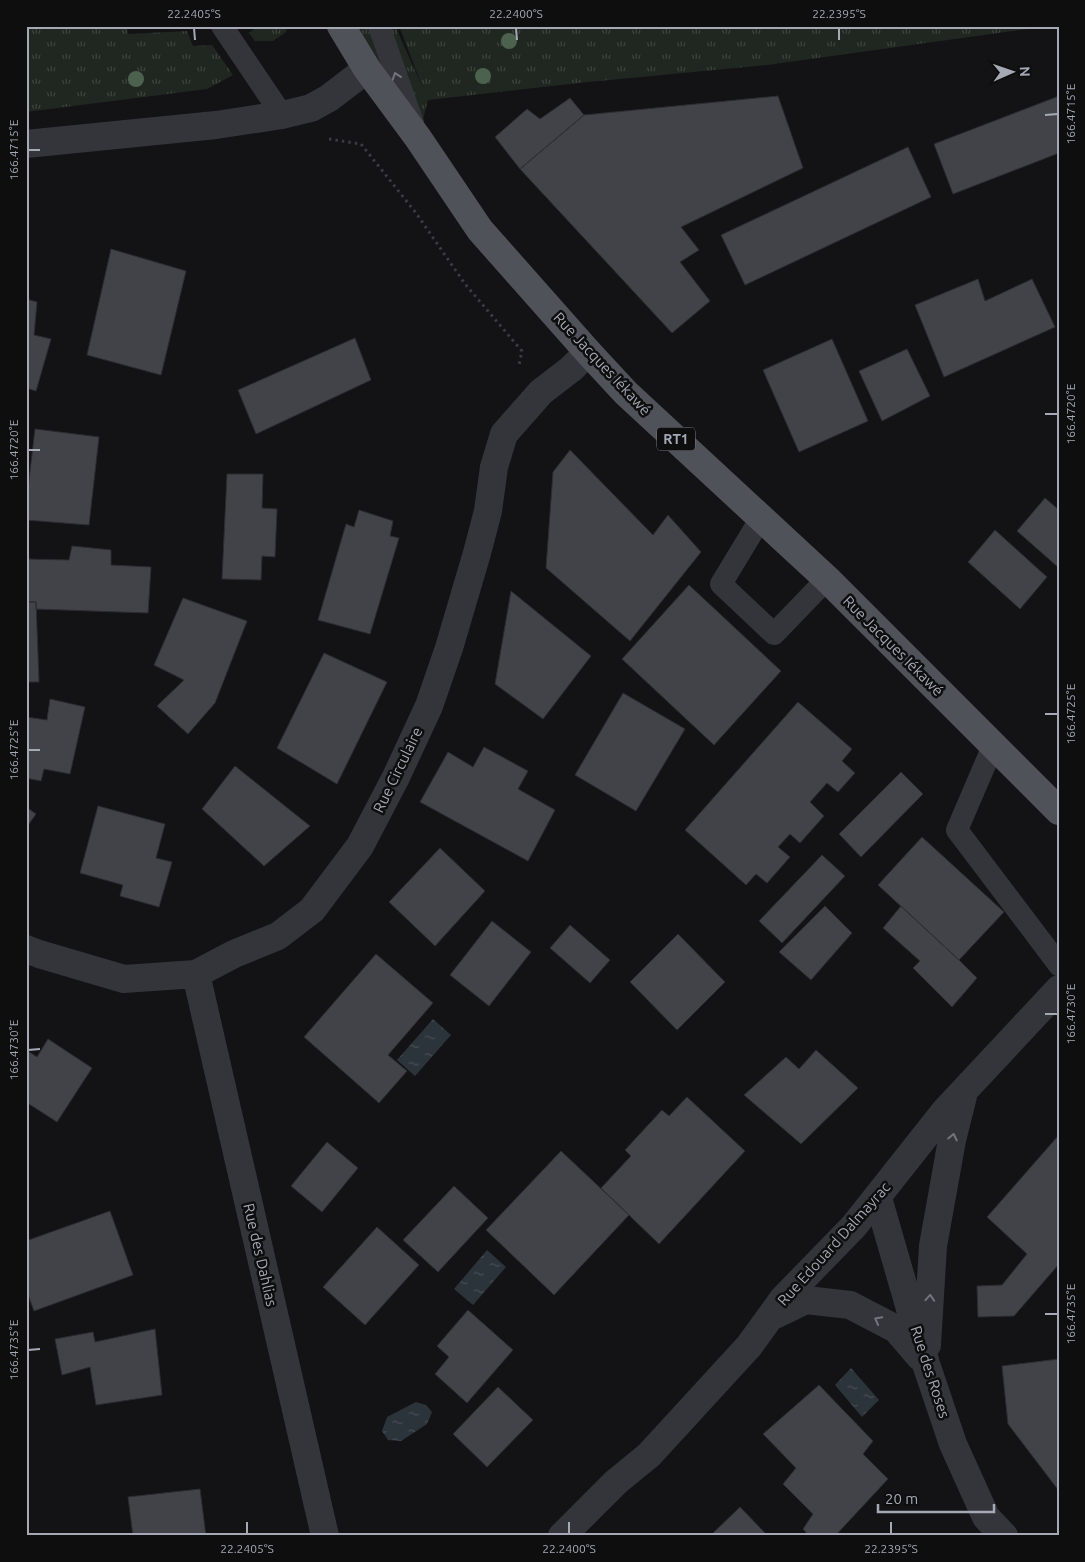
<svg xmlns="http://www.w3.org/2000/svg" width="1085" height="1562" font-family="Ubuntu,sans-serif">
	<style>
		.grass { fill: url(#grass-tufts) }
		.water { fill: url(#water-ripples) }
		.building { fill: #424348; stroke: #2d2d31 }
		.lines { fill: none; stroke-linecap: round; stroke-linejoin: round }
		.path { stroke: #3a3c41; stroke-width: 3; stroke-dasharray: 2.5 4; stroke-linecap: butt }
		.service { stroke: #34353a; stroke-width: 22 }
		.minor { stroke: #34353a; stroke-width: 28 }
		.primary { stroke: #505259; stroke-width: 28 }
		.tree { fill: #4c614e }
		.oneway { stroke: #72757e }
		.ticks { fill: none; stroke: #a4a9b5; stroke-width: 2 }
		.labels { text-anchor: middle; stroke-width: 5; stroke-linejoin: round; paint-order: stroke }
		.shield { fill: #0e0e0f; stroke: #777a83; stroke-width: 1 }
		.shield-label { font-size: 14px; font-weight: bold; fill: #a4a9b5 }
		.street-label { font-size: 15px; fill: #a4a9b5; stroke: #0e0e0f }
		.neatline { fill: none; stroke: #a4a9b5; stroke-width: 2 }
		.ticks-label { font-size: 12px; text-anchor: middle; fill: #a4a9b5 }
	</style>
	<defs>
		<pattern id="grass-tufts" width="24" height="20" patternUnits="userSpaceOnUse" patternTransform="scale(1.25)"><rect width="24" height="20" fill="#1f2720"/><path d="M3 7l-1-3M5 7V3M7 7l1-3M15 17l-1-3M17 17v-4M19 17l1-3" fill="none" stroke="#3d443e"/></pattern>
		<pattern id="water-ripples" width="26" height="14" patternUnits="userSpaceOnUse" patternTransform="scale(1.25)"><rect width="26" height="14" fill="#2b343a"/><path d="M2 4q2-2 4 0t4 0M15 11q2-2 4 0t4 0" fill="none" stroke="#474f54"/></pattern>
	</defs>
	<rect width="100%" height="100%" fill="#131315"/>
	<path class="grass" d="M26,26H126L128,34L187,31L193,46L212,45L233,75L207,89L26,112Z
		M258,26H287L286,32L273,41H255L249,33Z
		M341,26H395L423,88L399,26H1049L767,65L578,83L428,100L418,138Z"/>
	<path class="water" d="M433,1019L451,1035L415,1076L397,1060Z
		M487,1250L506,1267L473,1305L454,1289Z
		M851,1368L879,1400L862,1417L835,1385Z
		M416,1402L426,1405L432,1412L427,1424L401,1441L388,1440L382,1431L387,1417Z"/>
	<path class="building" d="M778,96L803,168L681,227L699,250L680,262L710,301L672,333L520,169L584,115Z
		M1059,96V153L953,194L934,144Z
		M570,98L584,115L520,169L495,137L527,109L540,119Z
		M908,147L931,197L745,285L721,235Z
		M111,249L186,271L161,375L87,355Z
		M978,279L985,301L1032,279L1055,327L944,377L915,305Z
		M26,299L37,302L34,335L51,339L36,391L26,388Z
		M355,338L371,380L256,434L238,390Z
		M832,339L868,421L799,452L763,370Z
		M907,349L930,396L882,421L859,371Z
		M35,429L99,437L89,525L26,520V506Z
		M570,450L653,535L668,515L701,552L630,641L546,568L553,472Z
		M227,474H263L262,508L277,509L275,557L262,556L261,580L222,579Z
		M1045,498L1059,510V568L1017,531Z
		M359,510L393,521L390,536L399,538L370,634L318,620L346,524L354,527Z
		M995,530L1047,577L1020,609L968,562Z
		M72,546L111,550V565L151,567L148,613L36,609V602H26V559L69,560Z
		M689,585L781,671L714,745L622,659Z
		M511,591L591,656L543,719L495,684Z
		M183,598L247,621L215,703L188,734L157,706L184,680L154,665Z
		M26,602H36L39,682H26Z
		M324,653L387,682L337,784L277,748Z
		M623,693L685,729L636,811L575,775Z
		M50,699L85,707L70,774L44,769L41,781L26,778V717L47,720Z
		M798,702L852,749L842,761L855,773L838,792L827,783L810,802L824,816L800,843L790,834L778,847L790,857L767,883L756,874L746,885L685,830Z
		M484,747L528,771L518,789L555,810L528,861L420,802L448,752L473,767Z
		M235,766L310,826L264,866L202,809Z
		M901,772L923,794L861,857L839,834Z
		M98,806L165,824L156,858L172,862L159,907L120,896L123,885L80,873Z
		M26,807L36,814L26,828Z
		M922,837L1004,912L959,960L878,885Z
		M440,848L485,891L435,946L389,902Z
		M822,855L845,876L782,943L759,921Z
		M825,906L852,933L811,980L779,952Z
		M901,906L959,960L977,978L952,1007L913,968L920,961L883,928Z
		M492,921L531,952L489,1006L450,975Z
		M570,925L610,960L590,983L550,948Z
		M678,934L725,982L677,1030L630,982Z
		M376,954L433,1003L388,1055L407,1071L379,1103L304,1037Z
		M48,1039L92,1068L57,1122L26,1102V1050L37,1057Z
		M816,1050L858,1088L801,1144L744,1095L786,1057L799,1069Z
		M687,1097L745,1151L659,1244L601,1188L631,1156L625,1150L662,1110L669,1116Z
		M1058,1136L1059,1264L1014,1316L978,1317L977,1286L1002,1285L1027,1254L987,1217Z
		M327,1142L358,1168L322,1212L291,1186Z
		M561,1151L629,1215L554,1295L486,1230Z
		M454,1186L488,1218L438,1272L403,1240Z
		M110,1211L133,1275L34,1311L26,1289V1241Z
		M377,1227L419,1265L365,1325L323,1287Z
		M468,1310L513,1350L467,1403L435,1374L449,1357L437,1346Z
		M155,1329L162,1395L96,1405L90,1367L62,1375L55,1339L93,1332L95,1342Z
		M1059,1359V1491L1008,1424L1002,1366Z
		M819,1385L873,1441L863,1454L888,1479L835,1536H809L803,1529L813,1514L783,1484L796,1468L763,1434Z
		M498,1387L533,1420L487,1467L453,1434Z
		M200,1489L206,1536H133L128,1497Z
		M740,1507L768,1536H710Z"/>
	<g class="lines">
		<path class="path" d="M329,139L361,144L416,213L465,284L522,351L519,365"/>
		<path class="service" d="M222,26L282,115
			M379,26L413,123
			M761,518L721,584L774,634L827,579
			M993,746L957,830L1059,965"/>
		<path class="minor" d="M26,144L216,125L282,115L311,108L329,98L367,69
			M26,949L39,954L124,979L196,974L234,954L278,936L312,910L360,846L396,777L429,706L449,648L477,553L488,511L494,467L504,434L541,392L571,369L588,352
			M196,974L325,1536
			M878,1198L926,1364L953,1444L986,1517L1004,1536
			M775,1315L806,1300L850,1305L896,1329L920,1357
			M927,1345L933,1246L952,1140L963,1096
			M562,1536L616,1482L649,1455L749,1346L783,1299L854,1226L945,1111L1059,989"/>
		<path class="primary" d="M341,26L367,69L418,138L480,230L588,352L626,393L827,579L1059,811"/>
	</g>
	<g class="tree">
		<circle cx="509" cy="41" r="8"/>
		<circle cx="483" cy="76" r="8"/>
		<circle cx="136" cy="79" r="8"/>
	</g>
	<defs><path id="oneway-chevron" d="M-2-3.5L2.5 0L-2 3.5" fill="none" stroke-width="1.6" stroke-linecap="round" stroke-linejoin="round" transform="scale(1.25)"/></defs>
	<g class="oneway">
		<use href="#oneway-chevron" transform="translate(396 76) rotate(-109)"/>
		<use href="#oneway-chevron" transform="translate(953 1137) rotate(-78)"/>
		<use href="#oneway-chevron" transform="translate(930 1298) rotate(-86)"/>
		<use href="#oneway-chevron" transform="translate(878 1320) rotate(-152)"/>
	</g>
	<path class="ticks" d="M194,28L195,40M516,28L517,40M839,28V40M1045,115L1058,114M28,150H40M1045,414H1058M28,450H40M1045,714H1058M28,750H40M1045,1014H1058M28,1050L40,1049M1045,1314H1058M28,1350L40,1349M247,1522V1534M569,1522V1534M891,1522V1534"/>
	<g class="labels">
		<rect class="shield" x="657" y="427.5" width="38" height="23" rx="4"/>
		<g class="shield-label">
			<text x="676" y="444">RT1</text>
		</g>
		<g class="street-label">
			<text transform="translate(602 364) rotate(47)" y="5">Rue Jacques Iékawé</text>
			<text transform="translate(893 646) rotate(45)" y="5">Rue Jacques Iékawé</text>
			<text transform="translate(398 770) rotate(-64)" y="5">Rue Circulaire</text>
			<text transform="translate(834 1244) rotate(-48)" y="5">Rue Edouard Dalmayrac</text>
			<text transform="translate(260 1255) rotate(77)" y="5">Rue des Dahlias</text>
			<text transform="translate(930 1372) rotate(72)" y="5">Rue des Roses</text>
		</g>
	</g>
	<rect width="1085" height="1562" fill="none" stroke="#0e0e0f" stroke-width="55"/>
	<g transform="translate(1012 72) rotate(88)" stroke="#0e0e0f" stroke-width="4" paint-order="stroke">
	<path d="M0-4L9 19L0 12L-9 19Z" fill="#a4a9b5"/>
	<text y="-8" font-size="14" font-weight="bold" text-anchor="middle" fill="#a4a9b5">N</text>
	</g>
	<path d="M878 1504v8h116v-8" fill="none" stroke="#a4a9b5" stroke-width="2.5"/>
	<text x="885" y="1504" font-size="15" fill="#a4a9b5" stroke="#0e0e0f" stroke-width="4" paint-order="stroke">20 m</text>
	<rect x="28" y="28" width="1030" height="1506" class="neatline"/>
	<g class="ticks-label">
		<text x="194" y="18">22.2405°S</text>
		<text x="516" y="18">22.2400°S</text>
		<text x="839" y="18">22.2395°S</text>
		<text transform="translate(1071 114) rotate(-90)" y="4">166.4715°E</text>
		<text transform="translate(14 150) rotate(-90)" y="4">166.4715°E</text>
		<text transform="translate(1071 414) rotate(-90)" y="4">166.4720°E</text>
		<text transform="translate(14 450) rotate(-90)" y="4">166.4720°E</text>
		<text transform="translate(1071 714) rotate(-90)" y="4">166.4725°E</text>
		<text transform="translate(14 750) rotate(-90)" y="4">166.4725°E</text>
		<text transform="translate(1071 1014) rotate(-90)" y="4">166.4730°E</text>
		<text transform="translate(14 1050) rotate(-90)" y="4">166.4730°E</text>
		<text transform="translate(1071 1314) rotate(-90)" y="4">166.4735°E</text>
		<text transform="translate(14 1350) rotate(-90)" y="4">166.4735°E</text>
		<text x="247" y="1553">22.2405°S</text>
		<text x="569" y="1553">22.2400°S</text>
		<text x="891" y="1553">22.2395°S</text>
	</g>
</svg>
